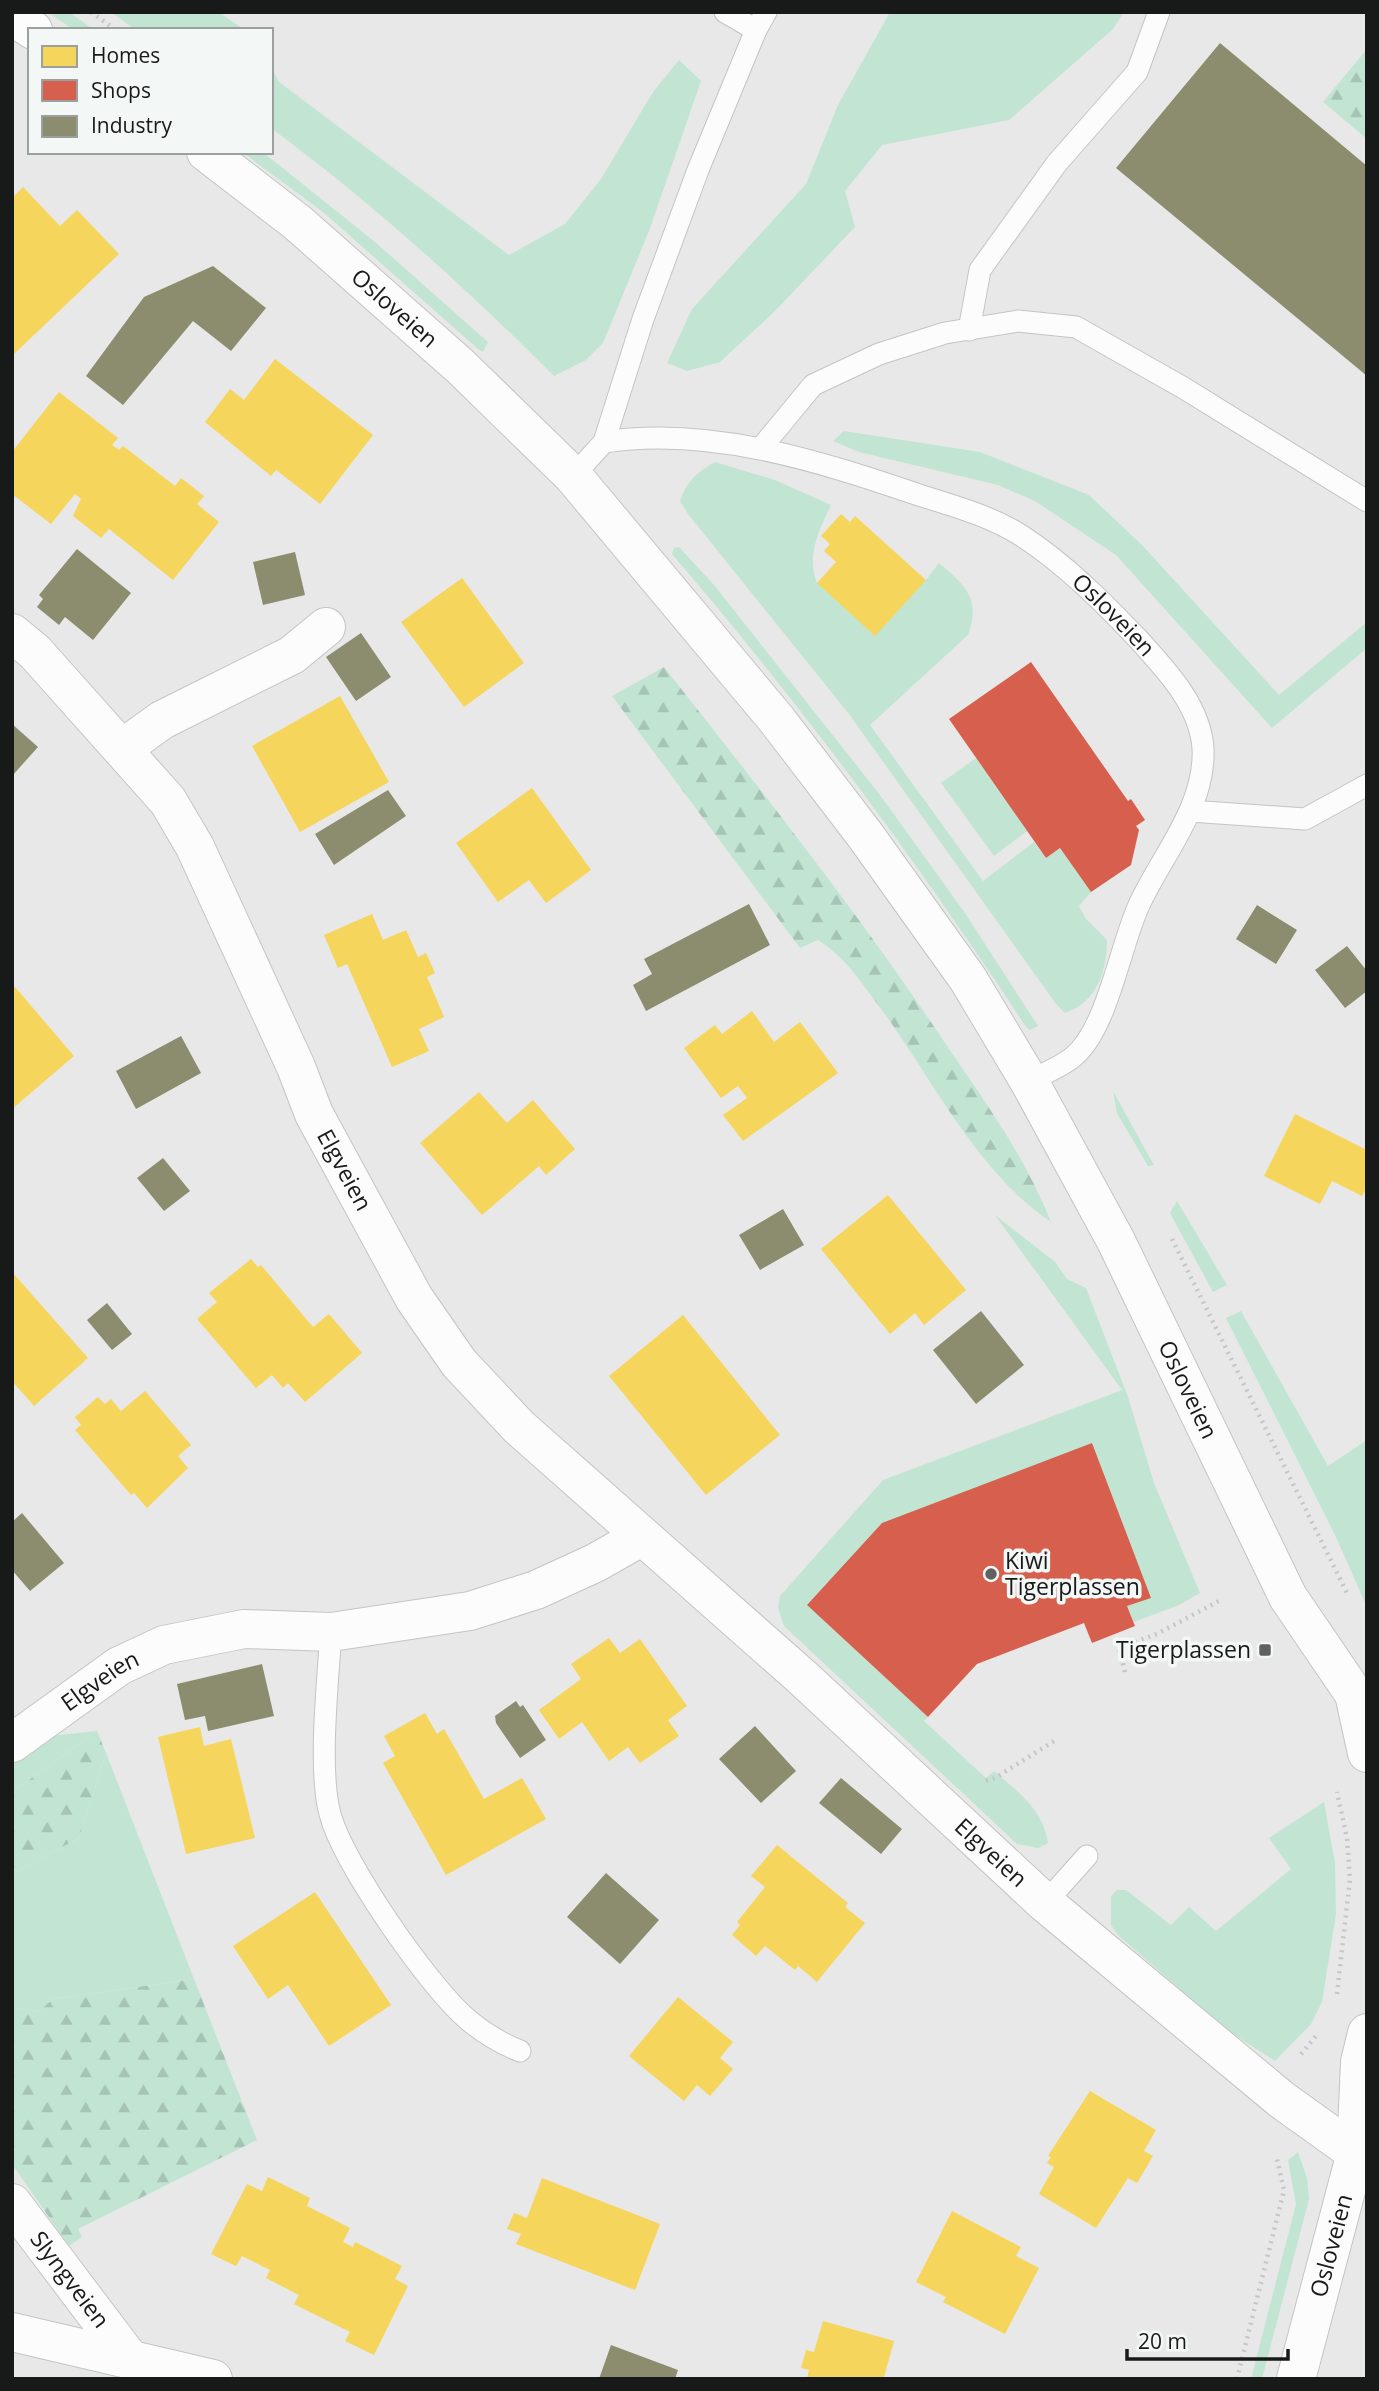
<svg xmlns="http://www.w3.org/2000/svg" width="1379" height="2391" font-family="'Open Sans',sans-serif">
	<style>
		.green { fill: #c2e5d3 }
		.forest { fill: url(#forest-firs) }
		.homes { fill: #f6d55c }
		.shops { fill: #d6604d }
		.industry { fill: #8c8c6e }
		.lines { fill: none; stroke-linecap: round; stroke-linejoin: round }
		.lane-casing { stroke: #c3c5c4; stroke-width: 23 }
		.street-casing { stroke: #c3c5c4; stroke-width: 40 }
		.secondary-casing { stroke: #c3c5c4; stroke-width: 40 }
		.primary-casing { stroke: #c3c5c4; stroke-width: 40 }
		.path { stroke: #c5c6c6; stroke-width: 4.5; stroke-dasharray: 2 5; stroke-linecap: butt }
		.lane { stroke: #fbfcfb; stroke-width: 21 }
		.street { stroke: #fbfcfb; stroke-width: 38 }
		.secondary { stroke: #fbfcfb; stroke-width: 38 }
		.primary { stroke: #fbfcfb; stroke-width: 38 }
		.poi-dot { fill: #606261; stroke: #f3f7f5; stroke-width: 2.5 }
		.labels { text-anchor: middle; stroke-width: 7; stroke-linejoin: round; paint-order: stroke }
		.street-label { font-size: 23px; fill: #181a19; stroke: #f3f7f5 }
		.poi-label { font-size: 23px; fill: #181a19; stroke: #f3f7f5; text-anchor: start }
	</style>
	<defs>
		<pattern id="forest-firs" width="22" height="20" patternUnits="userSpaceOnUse" patternTransform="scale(1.75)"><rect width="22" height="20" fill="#c2e5d3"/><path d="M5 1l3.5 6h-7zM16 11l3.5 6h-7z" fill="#a6c4b5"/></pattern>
	</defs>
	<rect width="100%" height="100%" fill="#e7e8e7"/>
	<path class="green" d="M48,12H69L94,30H74Z
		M111,12H218L245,30H136Z
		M890,12H1124L1113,29L1009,120L882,145L845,191L855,227L775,311L720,362L687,371L667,363L692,309L806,184L838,105Z
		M679,60L701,81L649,231L603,343L586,360L554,376C465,287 372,203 271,128V67L279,82L509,255L565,224L601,179L653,92Z
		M242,152H262L279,165L375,242L488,342L483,352L478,349L323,212Z
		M844,431L980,452L1089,495L1142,545L1279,695L1367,622V648L1272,728L1116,555L1035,501L998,485L859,452L833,441Z
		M715,462L775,480L831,505C819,530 806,556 817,583L926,580L939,563C966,586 981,599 968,635L870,725L983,881L1034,842L1046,858L1060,848L1091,892L1079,906L1086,919L1107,940C1107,970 1097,1003 1065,1013L1056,1004L849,714L688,514L680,501C688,480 696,473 715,462Z
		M679,547L714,585L880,795L965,913L1038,1026L1030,1030L1026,1027C918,862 800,703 672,554L674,548Z
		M976,758L1027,831L994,856L941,783Z
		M1113,1091L1150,1158L1154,1165L1148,1166L1117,1113Z
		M1177,1201L1227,1285L1213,1292L1170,1213Z
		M995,1215L1055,1262L1067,1279L1086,1288L1128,1397L1154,1483L1200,1593L1179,1605L1134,1622L1127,1606L1150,1598L882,1523L807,1605L928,1717L924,1721L986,1778L994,1771C1018,1792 1043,1809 1048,1843L1038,1848L1017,1844L784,1626L778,1608L780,1596L883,1480L1122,1390Z
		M1241,1311L1328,1466L1367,1440V1607L1335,1535L1226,1318Z
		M97,1731L12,1792V1763L50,1736Z
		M106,1753L194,1979L53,1999L38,2012L16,2008L12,2003V1874L79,1838Z
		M1324,1802L1335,1863L1336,1914L1322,2002L1311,2024L1275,2061L1227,2030L1119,1936L1111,1925V1896L1117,1890H1126L1171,1925L1189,1907L1216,1931L1291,1869L1269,1838Z
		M1298,2152L1307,2178L1309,2199L1262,2379H1251L1296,2204L1288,2160Z"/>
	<path class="forest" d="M1367,49V139L1323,102Z
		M664,667C760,789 857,911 943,1040C983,1099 1025,1156 1051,1222C975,1170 933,1079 879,1006C860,981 845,957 818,940L800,948L612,696Z
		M97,1731L106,1753L79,1838L12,1874V1792Z
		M194,1979L257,2140L78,2229L82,2237L69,2246L12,2164V2003L16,2008L38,2012L53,1999Z"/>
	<path class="homes" d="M23,187L60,226L77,210L119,254L12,356V198Z
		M275,359L373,435L320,504L276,470L271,476L205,422L230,389L244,400Z
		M59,392L118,438L112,445L119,450L123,446L175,486L181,478L204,496L197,504L219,522L173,580L109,529L101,538L73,516L81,499L75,494L51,524L12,494V452Z
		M841,514L850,522L855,516L926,580L875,636L817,583L836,562L824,551L830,544L821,536Z
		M462,578L524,663L464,707L401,622Z
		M340,696L389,782L300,832L252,746Z
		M532,788L591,870L546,903L529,880L498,902L456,843Z
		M372,914L383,940L406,930L418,957L426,953L435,973L427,977L444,1017L419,1029L429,1051L392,1067L347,964L338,968L324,935Z
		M15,987L74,1056L12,1109V990Z
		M752,1011L774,1042L800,1022L838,1073L743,1141L723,1115L747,1098L738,1086L721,1098L684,1048L715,1025L722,1034Z
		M479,1092L507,1123L533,1100L575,1149L546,1175L539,1166L482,1215L420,1143Z
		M1295,1114L1367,1150V1187L1362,1196L1332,1181L1320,1204L1264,1176Z
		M888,1195L966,1290L924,1325L915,1313L890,1334L821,1249Z
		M251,1259L258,1267L261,1265L313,1327L329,1314L362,1353L305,1402L288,1383L283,1388L272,1375L256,1388L197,1319L217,1302L209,1293Z
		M12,1272L88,1358L34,1406L12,1381Z
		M683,1315L780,1435L706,1495L609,1376Z
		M145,1391L191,1445L178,1456L188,1468L147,1508L134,1493L131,1495L75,1430L81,1425L75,1417L98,1397L105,1404L111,1399L121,1411Z
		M609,1638L620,1653L640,1639L687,1706L668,1720L679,1736L640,1763L628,1747L609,1761L582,1722L559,1739L539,1710L581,1679L571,1664Z
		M425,1713L437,1734L444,1729L484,1799L522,1778L546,1819L446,1875L383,1763L395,1756L384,1736Z
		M200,1727L204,1746L231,1739L255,1838L186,1854L158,1737Z
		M777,1845L848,1903L845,1907L865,1923L817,1982L798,1966L795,1970L765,1946L756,1956L732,1935L740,1925L737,1922L765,1887L751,1876Z
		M315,1892L391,2005L329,2046L288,1985L268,1999L233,1946Z
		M678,1997L733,2042L720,2058L733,2069L710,2096L697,2085L684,2101L629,2056Z
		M1090,2091L1156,2130L1144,2151L1153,2156L1137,2183L1128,2178L1096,2228L1039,2194L1054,2167L1047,2163L1051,2157L1048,2156Z
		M268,2177L310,2198L307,2206L350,2228L343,2242L353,2247L355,2242L402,2266L395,2279L408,2286L374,2355L345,2341L350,2332L294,2304L299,2295L266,2278L270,2270L242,2256L236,2266L211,2254L247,2184L262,2191Z
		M542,2178L660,2224L635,2290L516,2244L521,2234L507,2229L514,2213L527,2218Z
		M952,2211L1021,2247L1016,2256L1039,2268L1005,2334L943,2302L946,2297L916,2282Z
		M823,2321L894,2341L884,2377L807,2379L809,2370L801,2368L806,2350L814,2352Z"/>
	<path class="shops" d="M1031,662L1128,801L1131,799L1145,820L1136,826L1139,830L1131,865L1091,892L1060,848L1046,858L949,719Z
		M1092,1443L1151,1598L1127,1606L1135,1626L1092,1643L1084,1623L977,1664L928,1717L807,1605L882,1523Z"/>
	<path class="industry" d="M1220,43L1367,166V376L1116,168Z
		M213,266L266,308L231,351L193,321L123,405L86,376L144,297Z
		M77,549L131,593L93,640L65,617L59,625L37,607L43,599L39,595Z
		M295,552L305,595L263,605L253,562Z
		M361,633L391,677L356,701L326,657Z
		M12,724L38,747L12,776Z
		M388,790L406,816L334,865L315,834Z
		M749,904L770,945L646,1011L633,985L652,974L644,959Z
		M1257,905L1297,930L1276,964L1236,939Z
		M1347,946L1367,971V991L1345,1008L1315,970Z
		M181,1036L201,1073L136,1109L116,1071Z
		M163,1158L190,1191L164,1211L137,1178Z
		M783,1209L804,1245L760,1270L739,1235Z
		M107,1303L132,1334L112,1350L87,1320Z
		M981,1311L1024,1365L976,1404L933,1350Z
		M22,1513L64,1563L30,1591L12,1570V1522Z
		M262,1664L274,1716L208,1731L205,1716L185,1720L177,1684Z
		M516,1701L520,1707L523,1705L546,1740L520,1758L496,1723L495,1716Z
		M755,1726L796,1771L761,1803L719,1759Z
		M841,1778L902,1829L881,1854L819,1803Z
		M606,1873L659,1920L620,1964L567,1917Z
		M611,2345L678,2370L675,2379H599Z"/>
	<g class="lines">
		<defs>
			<g id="lane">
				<path d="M725,12L756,30"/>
				<path d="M969,330L980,270L1057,163L1137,72L1159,12"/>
				<path id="s1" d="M604,442C710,426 819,461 919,495C954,506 991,516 1022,536C1065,564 1104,603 1139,640C1166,670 1200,705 1203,748C1206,806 1162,855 1139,905C1120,946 1107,1030 1073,1057C1061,1067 1043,1074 1029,1081"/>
				<path d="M761,448L813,385L879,354L945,333L1018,321L1076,327L1182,387L1367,501"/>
				<path d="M573,476L604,442L643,319L698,170L756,30L766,12"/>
				<path d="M1190,811L1305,819L1367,785"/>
				<path d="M331,1632C328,1680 318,1770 330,1814C343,1863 427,1984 466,2018C483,2033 500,2043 520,2051"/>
				<path d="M1045,1903L1087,1856"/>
			</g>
			<g id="street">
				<path id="s2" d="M12,633L35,652L168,801L195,847L296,1067L314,1114L414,1298L459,1363L519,1427L803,1678L1045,1903L1282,2100L1356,2153"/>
				<path d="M123,748L162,720L292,655L326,627"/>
				<path id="s3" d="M12,1743L119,1666L164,1645L244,1629L331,1632L470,1611L536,1590L595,1563L641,1537"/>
				<path id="s4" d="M12,2203L129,2358"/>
				<path d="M12,2332L213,2379"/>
			</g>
			<g id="secondary">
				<path d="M1356,2153L1360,2062L1367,2033"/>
				<path id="s5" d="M1296,2379L1356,2153L1367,2130"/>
			</g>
			<g id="primary">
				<path d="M12,16L33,30"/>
				<path id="s6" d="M206,152L298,223L460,366L573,476L777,720L865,835L968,979L1029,1081L1116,1241L1288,1597L1354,1694L1367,1753"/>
			</g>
		</defs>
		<use href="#lane" class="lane-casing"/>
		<use href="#street" class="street-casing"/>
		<use href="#secondary" class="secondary-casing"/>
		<use href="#primary" class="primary-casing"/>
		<path class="path" d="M91,12L116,30
			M1172,1239L1348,1595
			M1125,1672L1119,1648L1157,1634L1219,1601
			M986,1781L995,1778L1054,1741
			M1337,1994L1350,1879L1347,1838L1337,1792
			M1301,2054L1316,2036
			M1237,2379L1284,2190L1276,2155"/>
		<use href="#lane" class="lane"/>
		<use href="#street" class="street"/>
		<use href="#secondary" class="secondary"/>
		<use href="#primary" class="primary"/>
	</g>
	<g class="poi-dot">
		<circle cx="991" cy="1574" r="7"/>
		<rect x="1258" y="1643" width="14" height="14" rx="3.5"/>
	</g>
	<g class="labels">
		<g class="street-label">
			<text dy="8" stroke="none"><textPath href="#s6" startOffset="245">Osloveien</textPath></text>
			<text dy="8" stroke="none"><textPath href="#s1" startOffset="555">Osloveien</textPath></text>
			<text dy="8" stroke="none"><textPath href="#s2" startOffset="639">Elgveien</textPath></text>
			<text dy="8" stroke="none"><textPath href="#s6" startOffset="1596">Osloveien</textPath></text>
			<text dy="8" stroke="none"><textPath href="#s3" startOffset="108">Elgveien</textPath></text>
			<text dy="8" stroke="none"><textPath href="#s2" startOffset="1587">Elgveien</textPath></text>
			<text dy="8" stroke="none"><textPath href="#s5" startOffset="138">Osloveien</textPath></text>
			<text dy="8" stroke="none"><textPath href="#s4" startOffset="96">Slyngveien</textPath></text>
		</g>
		<g class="poi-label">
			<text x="1005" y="1569">Kiwi<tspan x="1005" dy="26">Tigerplassen</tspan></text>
			<text x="1251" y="1658" text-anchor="end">Tigerplassen</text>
		</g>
	</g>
	<rect width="1379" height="2391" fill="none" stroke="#181a19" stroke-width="28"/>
	<rect x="28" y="28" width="245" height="126" fill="#f3f7f5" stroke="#9b9f9d" stroke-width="2"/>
	<rect x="42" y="46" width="35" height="21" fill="#f6d55c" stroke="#9b9f9d" stroke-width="2"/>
	<text x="91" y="63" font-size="21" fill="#181a19">Homes</text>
	<rect x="42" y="80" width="35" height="21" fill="#d6604d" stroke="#9b9f9d" stroke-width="2"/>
	<text x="91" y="98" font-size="21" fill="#181a19">Shops</text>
	<rect x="42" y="116" width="35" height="21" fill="#8c8c6e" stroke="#9b9f9d" stroke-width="2"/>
	<text x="91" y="133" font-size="21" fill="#181a19">Industry</text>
	<path d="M1127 2349v10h161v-10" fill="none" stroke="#181a19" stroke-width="3.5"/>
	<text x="1138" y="2349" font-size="21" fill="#181a19" stroke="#f3f7f5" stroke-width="5" paint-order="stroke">20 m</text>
</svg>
